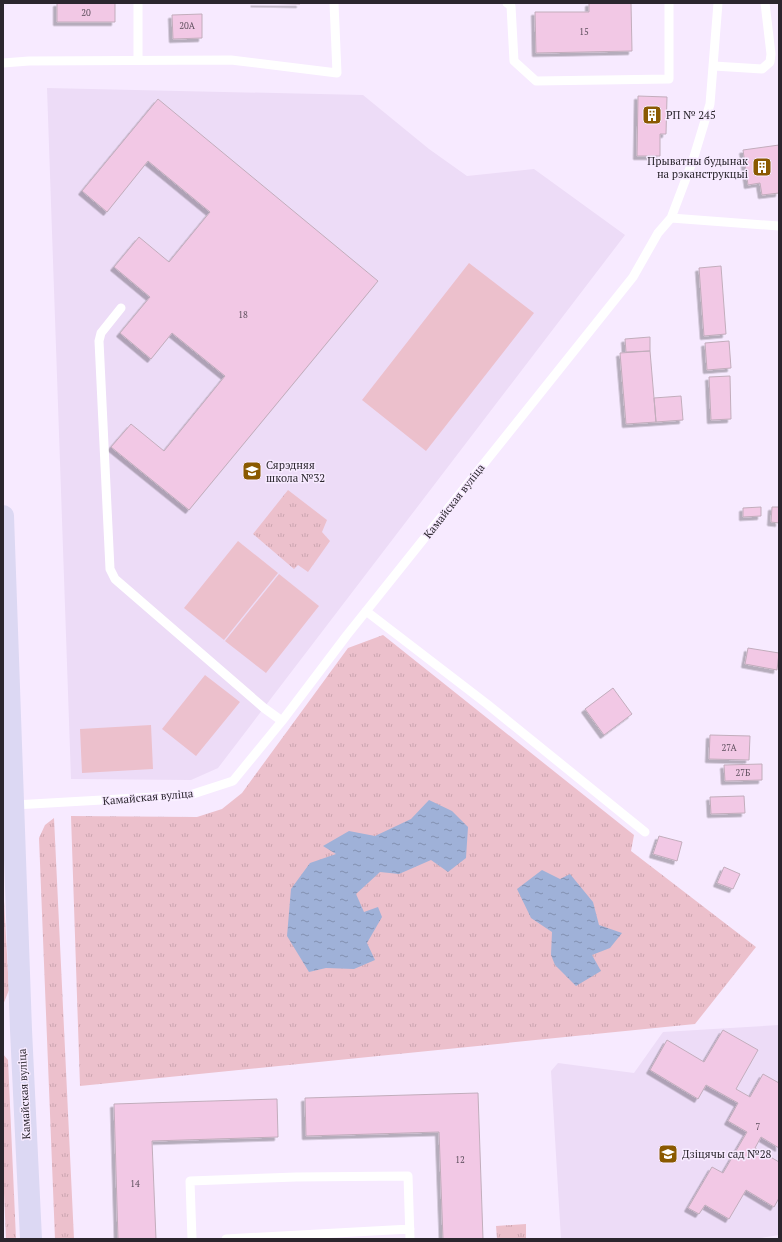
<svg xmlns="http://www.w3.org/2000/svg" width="782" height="1242" font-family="'PT Serif',serif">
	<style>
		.built { fill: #eddcf7 }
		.grass { fill: url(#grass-tufts) }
		.pitch { fill: #ecc0cc }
		.water { fill: url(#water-ripples) }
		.building { fill: #f2c8e5; stroke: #c2adbc; filter: url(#shadow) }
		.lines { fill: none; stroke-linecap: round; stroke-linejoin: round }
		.lane { stroke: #fff; stroke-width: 9 }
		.secondary { stroke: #dcd8f3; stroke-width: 22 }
		.labels { text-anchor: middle; stroke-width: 3; stroke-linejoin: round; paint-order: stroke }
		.number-label { font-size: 9px; fill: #5d4e5c }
		.poi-label { font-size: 11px; fill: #2b262e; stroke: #f7eaff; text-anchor: start }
		.street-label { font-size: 11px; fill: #2b262e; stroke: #f7eaff }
	</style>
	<defs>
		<pattern id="grass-tufts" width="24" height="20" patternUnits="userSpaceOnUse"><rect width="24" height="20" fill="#ecc0cc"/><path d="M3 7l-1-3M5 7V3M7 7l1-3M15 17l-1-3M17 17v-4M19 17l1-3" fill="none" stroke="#cba5b0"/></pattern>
		<pattern id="water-ripples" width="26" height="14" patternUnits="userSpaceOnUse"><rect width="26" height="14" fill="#9fb1d8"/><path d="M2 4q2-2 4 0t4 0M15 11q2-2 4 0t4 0" fill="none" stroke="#8290b0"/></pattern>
		<filter id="shadow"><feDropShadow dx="-3.5" dy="3.5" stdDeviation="0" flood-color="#0004"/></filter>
	</defs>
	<rect width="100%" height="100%" fill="#f7eaff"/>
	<path class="built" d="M47,88L363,95L429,149L467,176L534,169L625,235L218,768L191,780L71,779Z
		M779,1025V1235L754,1239H561L551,1071L558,1063L634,1073L663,1032Z"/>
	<path class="grass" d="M288,490L327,520L322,532L330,541L308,572L298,565L294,569L253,534Z
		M383,635L634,835L631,851L756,947L695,1024L80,1086L71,816L197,817L222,809L242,793L348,648Z
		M54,818L74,1239H55L39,838L45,825Z
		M3,883L9,990L3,1005Z
		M3,1054L8,1060L16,1239H6L3,1170Z
		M526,1224V1239H497L496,1226Z"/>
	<path class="pitch" d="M469,263L534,313L426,451L362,400Z
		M238,541L278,573L224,640L184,608Z
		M279,574L319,606L266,673L225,641Z
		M205,675L240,702L196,756L162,729Z
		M151,725L153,769L82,773L80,729Z"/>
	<path class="water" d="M429,800L452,811L468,827L466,858L448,872L431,860L399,874L380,872L356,894L364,912L378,907L382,917L367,943L375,960L354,969L326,968L309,972L287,936L291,889L310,863L336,854L323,846L349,831L375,836L411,819Z
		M542,870L560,879L570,874L593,902L599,925L622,933L610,948L592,955L601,971L576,986L555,965L551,955L552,932L531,918L517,889Z"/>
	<path class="building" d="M57,3H115V22H57Z
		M254,3H300V4Z
		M589,3H631L632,51L536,53L535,12H589Z
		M202,14V38L173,39L172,15Z
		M638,96L667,97L666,134H660V156H637Z
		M158,99L378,281L189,510L111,447L131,424L164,451L225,376L172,333L151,359L120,333L150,297L114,267L139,237L169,262L210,212L148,161L107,212L82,191Z
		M779,145V193L762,195L760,183L748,185L743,150Z
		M721,266L726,334L704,336L699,268Z
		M650,337V351L626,352L625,339Z
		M729,341L731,368L707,370L705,343Z
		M650,351L656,422L626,424L620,353Z
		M730,376L731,419L711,420L709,377Z
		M681,396L683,420L656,422L654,398Z
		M761,507V516L743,517V508Z
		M772,507H779V523L771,522Z
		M748,648L779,653L777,670L745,664Z
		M613,688L632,714L604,735L585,709Z
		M710,735L750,736L749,760L709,759Z
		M762,764V780L725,781L724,765Z
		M744,796L745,813L711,814L710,797Z
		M659,836L682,842L677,861L653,854Z
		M724,867L740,874L733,889L717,883Z
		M723,1030L758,1050L736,1089L750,1097L763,1074L779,1083V1148L761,1137L755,1148L779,1162V1198L774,1207L746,1190L729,1219L705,1205L699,1214L688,1208L712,1167L723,1173L747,1132L728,1121L738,1103L706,1085L698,1099L650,1070L667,1040L704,1062Z
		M478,1093L483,1239H443L439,1132L306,1136L305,1098Z
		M277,1099L278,1137L152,1141L156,1239H118L114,1104Z"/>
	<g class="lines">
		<path class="lane" d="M138,3V60
			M507,3L511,6L514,61L536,81L669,79V3
			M3,63L29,61L231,60L337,73L334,3
			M714,66L762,69L770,62L771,54L765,3
			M671,218L779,226
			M121,308L101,333L99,341L110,569L115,579L264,708L282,721
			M366,611L487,704L645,832
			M14,805L190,795L233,781L282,721L347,635L633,277L658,233L671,218L693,160L710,104L718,3
			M192,1239L190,1181L296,1177L408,1176L410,1239
			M226,1239L410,1229"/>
		<path class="secondary" d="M3,516L21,1030L31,1239"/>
	</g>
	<defs>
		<symbol id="building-square" viewBox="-11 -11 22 22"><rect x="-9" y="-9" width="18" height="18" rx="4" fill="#8a5901" stroke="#f7eaff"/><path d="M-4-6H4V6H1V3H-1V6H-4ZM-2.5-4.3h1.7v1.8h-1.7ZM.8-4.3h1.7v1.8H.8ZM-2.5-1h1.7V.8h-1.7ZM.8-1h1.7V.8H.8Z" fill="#fff"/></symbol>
		<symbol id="school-square" viewBox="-11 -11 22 22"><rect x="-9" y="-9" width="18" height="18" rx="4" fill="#8a5901" stroke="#f7eaff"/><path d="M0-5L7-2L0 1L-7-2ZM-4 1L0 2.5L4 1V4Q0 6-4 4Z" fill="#fff"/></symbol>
	</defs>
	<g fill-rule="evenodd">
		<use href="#building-square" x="641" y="104" width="22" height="22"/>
		<use href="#building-square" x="751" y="156" width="22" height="22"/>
		<use href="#school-square" x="241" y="460" width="22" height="22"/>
		<use href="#school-square" x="657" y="1143" width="22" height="22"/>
	</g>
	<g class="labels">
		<g class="number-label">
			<text x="86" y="16">20</text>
			<text x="187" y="29">20А</text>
			<text x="584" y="35">15</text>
			<text x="243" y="318">18</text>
			<text x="729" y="751">27А</text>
			<text x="743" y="776">27Б</text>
			<text x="758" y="1130">7</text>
			<text x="460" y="1163">12</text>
			<text x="135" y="1187">14</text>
		</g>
		<g class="poi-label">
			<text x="666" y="119">РП № 245</text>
			<text x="748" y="165" text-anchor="end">Прыватны будынак<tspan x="748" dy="13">на рэканструкцыі</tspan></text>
			<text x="266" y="469">Сярэдняя<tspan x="266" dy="13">школа №32</tspan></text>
			<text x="682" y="1158">Дзіцячы сад №28</text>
		</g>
		<g class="street-label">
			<text transform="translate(454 501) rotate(-52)" y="4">Камайская вуліца</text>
			<text transform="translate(148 797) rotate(-5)" y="4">Камайская вуліца</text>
			<text transform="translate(24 1094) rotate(-93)" y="4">Камайская вуліца</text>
		</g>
	</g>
	<rect width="782" height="1242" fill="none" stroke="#2b262e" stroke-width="8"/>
</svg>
